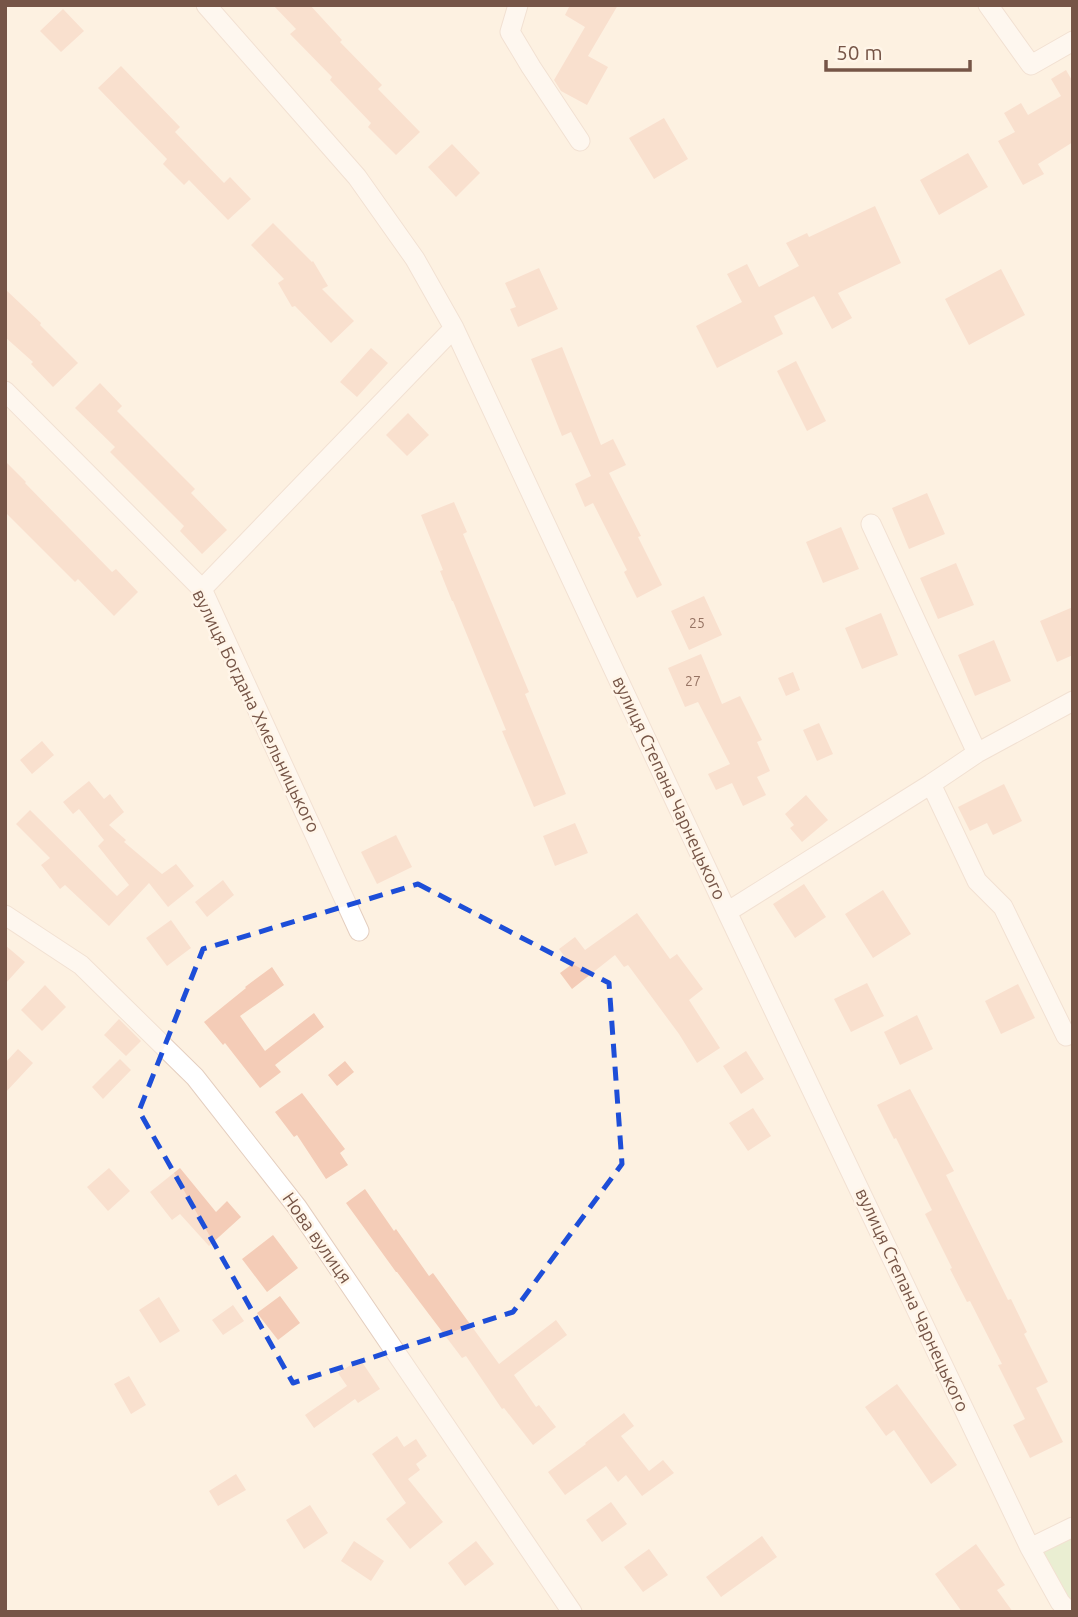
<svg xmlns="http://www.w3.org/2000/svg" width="1078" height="1617" font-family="Ubuntu,sans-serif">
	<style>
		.green { fill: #d3ebbf }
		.building { fill: #f4ccb7 }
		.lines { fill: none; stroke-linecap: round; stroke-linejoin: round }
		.minor-casing { stroke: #e4cebf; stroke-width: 21 }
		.minor { stroke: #fff; stroke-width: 19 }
		.marked { fill: none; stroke: #1d4ed8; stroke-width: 5; stroke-dasharray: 14 9; stroke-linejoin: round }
		.labels { text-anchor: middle; stroke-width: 5; stroke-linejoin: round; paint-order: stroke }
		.number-label { font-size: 14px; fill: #967363 }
		.street-label { font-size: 18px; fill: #765547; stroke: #fff5e8 }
	</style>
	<rect width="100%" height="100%" fill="#fdf1e1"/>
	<path class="green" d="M1073,1527V1612L1030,1548Z"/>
	<path class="building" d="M273,5H310L342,40L340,42L382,85L378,89L420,132L396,155L368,127L371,123L330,80L332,77L290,34L296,29Z
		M570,5H618L588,56L608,67L587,105L561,91L554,80L585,27L565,15Z
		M63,9L84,31L61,52L40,31Z
		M121,66L180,127L175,132L224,183L230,177L251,199L228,220L189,180L184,185L163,164L167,159L98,88Z
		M1066,70L1073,82V142L1038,164L1044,174L1023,185L998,141L1015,132L1004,113L1021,103L1028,115L1061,96L1051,79Z
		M664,118L688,159L654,179L629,138Z
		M452,144L480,173L456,197L428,167Z
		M968,153L988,187L939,215L920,180Z
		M875,206L901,263L838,293L852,318L832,329L814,296L774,316L783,334L717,368L696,326L742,302L727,274L747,264L759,287L799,266L786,243L807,233L809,237Z
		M273,223L312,262L313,261L328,286L322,289L354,321L331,343L295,306L292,307L278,283L284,279L251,245Z
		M539,268L558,309L518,327L510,309L516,307L505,283Z
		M1001,269L1025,315L969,345L945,299Z
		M5,289L41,323L40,325L78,363L53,387L31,364L33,362L5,337Z
		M562,347L601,445L613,439L626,465L609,473L641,536L638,537L662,585L637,598L624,572L627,570L593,503L585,507L575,484L591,476L571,432L562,436L531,359Z
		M371,348L388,363L357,397L340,382Z
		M796,361L826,421L807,431L777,371Z
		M100,383L122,406L117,411L195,489L191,493L227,530L202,554L180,531L184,526L110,452L115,447L75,408Z
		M408,413L429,435L407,456L386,435Z
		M5,461L26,482L25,483L112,572L116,569L138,592L114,616L78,579L75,582L5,512Z
		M927,493L945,534L909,549L892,508Z
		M454,502L467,532L463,534L529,692L525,694L566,794L534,807L502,731L506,730L453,601H452L440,571L443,570L421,515Z
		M841,527L859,569L823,583L806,542Z
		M956,563L974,605L938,619L920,578Z
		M704,596L722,635L689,650L671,611Z
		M1073,607V655L1057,662L1040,621Z
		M881,613L898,655L862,669L845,628Z
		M994,640L1011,681L975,696L958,655Z
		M701,654L722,704L740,696L762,740L757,742L770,771L757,777L766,795L743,806L732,783L716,790L708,774L730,764L698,702L685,707L668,668Z
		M793,672L800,690L786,696L778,678Z
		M819,723L833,754L817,761L803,730Z
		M42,741L54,755L32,774L20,760Z
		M89,781L104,799L110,794L124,812L109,825L126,840L124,842L162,874L176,864L194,886L168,907L149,883L109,926L65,885L60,889L41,865L50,858L16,824L30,810L117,896L129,885L98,846L104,840L79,809L73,814L63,802Z
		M1004,784L1022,821L993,835L987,823L970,831L958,807Z
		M806,795L828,820L802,842L790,828L794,825L785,814Z
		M575,823L588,853L555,866L543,836Z
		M396,835L412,867L377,884L361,852Z
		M223,880L234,895L207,917L195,902Z
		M804,884L826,917L795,938L773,904Z
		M883,890L911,934L873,958L845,914Z
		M637,913L670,959L677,954L703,989L689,1000L720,1048L697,1063L679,1034L628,965L624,967L615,955L572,989L560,973L571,965L559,949L575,937L585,950Z
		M171,920L191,948L167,966L146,938Z
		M5,945L25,962L5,984Z
		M272,967L284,985L240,1016L265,1051L314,1013L324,1027L275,1065L281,1072L260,1088L225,1043L223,1045L204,1022L246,988L245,987Z
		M867,983L884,1016L851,1032L834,999Z
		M1018,984L1035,1018L1001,1034L985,1001Z
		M45,985L66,1007L42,1031L21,1010Z
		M917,1015L933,1049L900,1065L884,1032Z
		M119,1019L141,1041L126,1056L104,1035Z
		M18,1049L33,1063L5,1093V1063Z
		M746,1051L764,1079L741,1094L723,1066Z
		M120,1059L131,1070L103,1099L92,1087Z
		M345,1061L354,1072L337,1086L328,1075Z
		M910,1089L954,1171L946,1175L1008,1300L1011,1299L1027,1332L1024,1334L1048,1382L1036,1388L1063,1442L1030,1458L1013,1425L1025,1419L998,1365L1002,1364L970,1301L967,1302L950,1269L952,1268L925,1214L932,1210L896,1138L894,1139L877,1105Z
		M302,1093L345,1149L340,1153L348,1165L326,1179L297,1135L294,1137L275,1112Z
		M753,1108L771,1136L748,1151L729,1123Z
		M109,1168L130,1191L108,1211L87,1187Z
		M180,1168L216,1212L227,1201L241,1217L209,1246L180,1214L172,1220L150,1192Z
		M365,1189L394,1231L396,1229L429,1276L433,1273L499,1364L556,1320L567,1335L514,1375L536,1407L539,1405L556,1427L533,1445L504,1408L502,1409L466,1356L462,1358L397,1272H396L346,1203Z
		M273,1235L298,1268L267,1292L242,1259Z
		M280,1296L300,1323L278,1340L257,1313Z
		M159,1297L180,1331L160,1343L139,1310Z
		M233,1305L244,1321L223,1335L212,1320Z
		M360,1359L380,1389L358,1403L355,1399L314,1428L305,1415L347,1386L338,1373Z
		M129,1376L146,1405L131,1414L114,1384Z
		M897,1384L957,1465L931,1484L894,1430L886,1436L865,1407Z
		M624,1413L634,1426L621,1436L649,1471L663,1460L674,1473L642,1496L626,1475L618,1482L606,1466L565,1495L548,1472L586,1444L585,1443Z
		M397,1436L404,1447L416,1439L427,1456L416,1464L420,1470L408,1479L443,1522L410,1549L386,1519L406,1503L372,1454Z
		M236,1474L246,1490L218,1506L209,1491Z
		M611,1502L627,1524L602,1542L586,1520Z
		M310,1505L328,1533L304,1549L286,1520Z
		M762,1536L777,1557L721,1597L706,1577Z
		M354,1541L384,1561L371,1581L341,1561Z
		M476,1541L494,1564L465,1586L448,1563Z
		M976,1544L1005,1585L997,1590L1013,1612H962L935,1574Z
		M649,1549L668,1575L643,1592L624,1567Z"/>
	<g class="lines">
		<defs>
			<path id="minor" d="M206,5L357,177L415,259L454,328L727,912L1030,1548L1060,1602L1069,1612
				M518,5L510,32L531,67L580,141
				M988,5L1031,65L1073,41
				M5,391L202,589L359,931
				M871,524L977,753
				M202,589L454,328
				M931,784L977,881L1003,907L1066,1036
				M727,912L931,784L977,753L1073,701
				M5,915L81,965L195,1077L297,1207L572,1612
				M1030,1548L1073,1527"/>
		</defs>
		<use href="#minor" class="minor-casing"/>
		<use href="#minor" class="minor"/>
	</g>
	<path d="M0 0H1078V1617H0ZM418,884L609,983L622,1164L513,1312L293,1383L139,1111L203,949Z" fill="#fdf1e1" fill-opacity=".55" fill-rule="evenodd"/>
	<path class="marked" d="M418,884L609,983L622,1164L513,1312L293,1383L139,1111L203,949Z"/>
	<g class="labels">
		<g class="number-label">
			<text x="697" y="628">25</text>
			<text x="693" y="686">27</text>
		</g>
		<g class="street-label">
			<text transform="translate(256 711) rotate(64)" y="6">вулиця Богдана Хмельницького</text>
			<text transform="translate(669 788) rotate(65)" y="6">вулиця Степана Чарнецького</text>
			<text transform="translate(317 1238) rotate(55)" y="6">Нова вулиця</text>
			<text transform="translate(912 1300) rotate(65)" y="6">вулиця Степана Чарнецького</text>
		</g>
	</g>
	<rect width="1078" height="1617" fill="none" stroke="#765547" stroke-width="14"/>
	<path d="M826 60v10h144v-10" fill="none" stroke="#765547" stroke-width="3.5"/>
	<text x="836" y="60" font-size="21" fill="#765547" stroke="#fff5e8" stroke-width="5" paint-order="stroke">50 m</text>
</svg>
